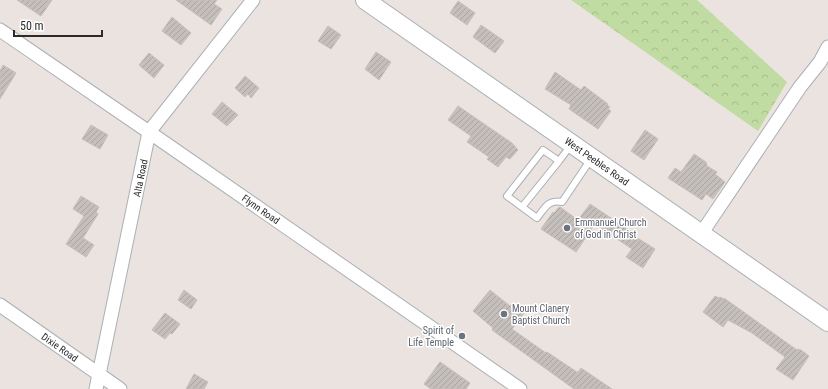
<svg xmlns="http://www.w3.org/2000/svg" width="828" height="389" font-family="'Roboto Condensed',sans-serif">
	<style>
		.forest { fill: url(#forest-crowns) }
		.building { fill: url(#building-hatch); stroke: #c7bfb9 }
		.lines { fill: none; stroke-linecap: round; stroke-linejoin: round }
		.service-casing { stroke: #abb0b6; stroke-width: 8 }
		.minor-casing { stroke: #abb0b6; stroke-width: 15 }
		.secondary-casing { stroke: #abb0b6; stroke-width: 20 }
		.service { stroke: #fff; stroke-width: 6 }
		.minor { stroke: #fff; stroke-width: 13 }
		.secondary { stroke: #fff; stroke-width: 18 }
		.worship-dot { fill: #6b7280; stroke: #fff; stroke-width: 1.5 }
		.labels { text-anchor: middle; stroke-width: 3; stroke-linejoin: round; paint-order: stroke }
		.street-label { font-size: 10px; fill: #2b2b2b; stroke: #fff }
		.worship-label { font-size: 10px; fill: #5b616d; stroke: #fff; text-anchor: start }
	</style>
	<defs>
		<pattern id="forest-crowns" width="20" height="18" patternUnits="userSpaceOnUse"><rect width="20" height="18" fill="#c1dca2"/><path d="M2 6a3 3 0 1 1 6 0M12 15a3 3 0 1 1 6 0" fill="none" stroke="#a6bd8c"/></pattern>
		<pattern id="building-hatch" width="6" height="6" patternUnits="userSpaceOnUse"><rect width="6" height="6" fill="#c4bfba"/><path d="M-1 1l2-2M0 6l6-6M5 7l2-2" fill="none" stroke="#a9a4a0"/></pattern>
	</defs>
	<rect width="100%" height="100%" fill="#ebe3df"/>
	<path class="forest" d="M571,0H697L787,82L758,131Z"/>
	<path class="building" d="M17,0H52L41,16Z
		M176,0H217L214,4L222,9L211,25Z
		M458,1L475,13L467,25L450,13Z
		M172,17L191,33L181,45L162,31Z
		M481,25L504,41L495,53L473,37Z
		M328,26L341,35L331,49L318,41Z
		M376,52L391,62L379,80L365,69Z
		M149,53L164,65L154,78L139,65Z
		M3,65L16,73L0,99V71Z
		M555,72L581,90L584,86L608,104L607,105L610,107L608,109L611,111L598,129L569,109L571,105L545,89Z
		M245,76L259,88L251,98L248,94L245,97L235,88Z
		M222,102L238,115L227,126L212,114Z
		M458,106L512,143L518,150L510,159L506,157L498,167L487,159L489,157L467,142L471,136L448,120Z
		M91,125L108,135L100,149L82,139Z
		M645,130L658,139L644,160L631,151Z
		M694,154L706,162L707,166L717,172L715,174L725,182L713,199L706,194L702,200L668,178L675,168L681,172Z
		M81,196L99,207L96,212L98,214L83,238L94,245L86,257L66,244L84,216L73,209Z
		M590,204L632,232L631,234L655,249L643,268L626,257L632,249L595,224L576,252L541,229L553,212L554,213L558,208L560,207L578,220Z
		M184,290L197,300L191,309L178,300Z
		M490,290L510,306L512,304L524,313L512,329L546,353L547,352L577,372H578L581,368L612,389H574L492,330L493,328L473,311Z
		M715,296L719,298L720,297L724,299V298L797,350V349L801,350L809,356L793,380L776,369L785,357L752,333L728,320L723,327L703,312Z
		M165,313L180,324L172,334L170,333L165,339L152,330Z
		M440,362L470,383L466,389H431L424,384Z
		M194,374L208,382L204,389H186Z"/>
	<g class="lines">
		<defs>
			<path id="service" d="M559,161L543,150L507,196L537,218C545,208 548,199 562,202L591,159
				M522,207L559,161L571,145"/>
			<path id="minor" d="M0,30L149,132L520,389
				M701,234L800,87L820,62L828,47
				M0,305L120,389
				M96,389L149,132L253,0"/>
			<path id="secondary" d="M365,0L828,322"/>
		</defs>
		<use href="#service" class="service-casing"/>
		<use href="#minor" class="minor-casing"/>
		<use href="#secondary" class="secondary-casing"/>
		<use href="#service" class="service"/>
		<use href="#minor" class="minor"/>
		<use href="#secondary" class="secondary"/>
	</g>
	<g class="worship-dot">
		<circle cx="567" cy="228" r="4"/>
		<circle cx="504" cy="314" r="4"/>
		<circle cx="462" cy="336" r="4"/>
	</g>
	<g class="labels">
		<g class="street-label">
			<text transform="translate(597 161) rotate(35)" y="4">West Peebles Road</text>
			<text transform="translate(140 178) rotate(-78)" y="4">Alta Road</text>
			<text transform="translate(261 209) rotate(35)" y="4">Flynn Road</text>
			<text transform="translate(60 347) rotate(35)" y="4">Dixie Road</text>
		</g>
		<g class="worship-label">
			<text x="575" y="226">Emmanuel Church<tspan x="575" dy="12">of God in Christ</tspan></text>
			<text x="512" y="312">Mount Clanery<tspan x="512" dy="12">Baptist Church</tspan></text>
			<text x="454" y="334" text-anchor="end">Spirit of<tspan x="454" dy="12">Life Temple</tspan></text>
		</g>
	</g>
	<path d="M14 30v6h88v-6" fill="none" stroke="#2b2b2b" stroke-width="2"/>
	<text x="20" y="30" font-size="12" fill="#2b2b2b" stroke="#ffffff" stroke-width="3" paint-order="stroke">50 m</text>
</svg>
